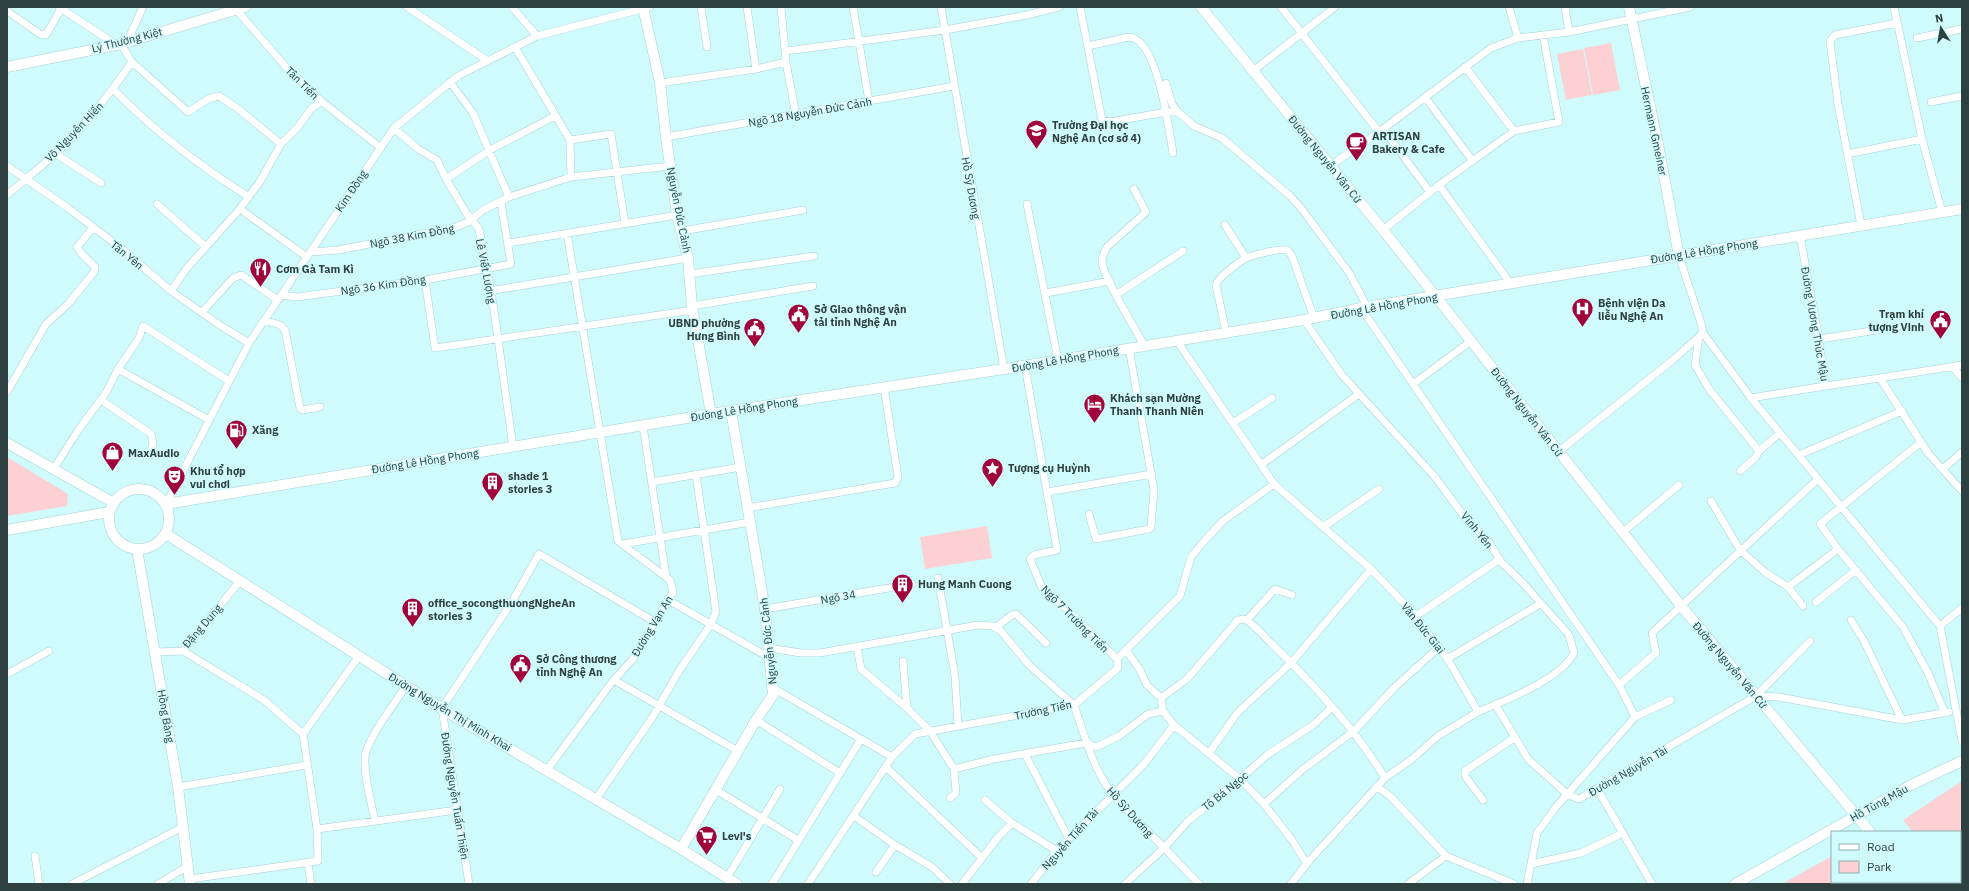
<svg xmlns="http://www.w3.org/2000/svg" width="1969" height="891" font-family="'IBM Plex Sans',sans-serif">
	<style>
		.green { fill: #fdd0d4 }
		.lines { fill: none; stroke-linecap: round; stroke-linejoin: round }
		.street-casing { stroke: #a7d2d4; stroke-width: 8 }
		.secondary-casing { stroke: #a7d2d4; stroke-width: 11 }
		.street { stroke: #fff; stroke-width: 7 }
		.secondary { stroke: #fff; stroke-width: 10 }
		.labels { text-anchor: middle; stroke-width: 3; stroke-linejoin: round; paint-order: stroke }
		.street-label { font-size: 11px; fill: #2f4041; stroke: #cffbfd }
		.poi-label { font-size: 11px; font-weight: bold; fill: #2f4041; stroke: #cffbfd; text-anchor: start }
	</style>
	<rect width="100%" height="100%" fill="#cffbfd"/>
	<path class="green" d="M1611,43L1620,90L1593,95L1584,48Z
		M1583,49L1592,95L1566,100L1557,54Z
		M7,457L68,494L67,506L7,516Z
		M987,526L992,558L925,569L920,537Z
		M1962,781V842L1960,844V832H1913L1903,820Z
		M1830,857L1832,859V882H1855L1857,884H1782Z"/>
	<g class="lines">
		<defs>
			<path id="street" d="M59,7L115,44
				M234,7L285,66L321,101L381,148
				M407,7L488,61
				M512,7L537,36
				M701,7L707,47
				M747,7L756,69
				M781,7L786,62L796,115
				M853,7L869,101
				M941,7L1004,369
				M1080,7L1102,120L1110,122L1166,112H1178L1194,126L1222,138L1290,196L1301,208L1350,274L1367,307
				M1281,7L1379,132
				M1509,7L1518,38
				M1565,7L1569,32
				M1894,7L1922,139L1942,212
				M7,11L40,34L46,35L62,7
				M1917,38L1962,29
				M127,42L143,7
				M121,44L132,62L188,112L208,99L219,96L241,111L281,144
				M1088,46L1129,37C1158,38 1169,131 1173,153
				M515,47L570,140L571,177
				M786,51L945,30L1027,15L1059,7
				M1465,67L1514,131
				M1253,71L1335,7
				M450,82L473,113L509,197
				M660,83L756,69L786,62
				M1166,83L1172,104L1178,112
				M113,89C155,132 198,165 249,197
				M1425,97L1472,160
				M1931,102L1962,96
				M394,128L418,149L437,160L446,179L467,214L479,229L494,310L513,447
				M1383,129L1430,192
				M666,137L954,86
				M570,140L611,134L625,223
				M56,154L101,183
				M1847,154L1922,139
				M7,166L68,208L122,249L171,291L218,324L249,343
				M1330,166L1379,132L1491,48L1518,38L1569,32L1690,7
				M446,179L490,150L555,116
				M1439,185L1511,284
				M1134,189L1146,212L1107,247C1104,252 1102,256 1102,262C1104,279 1135,328 1144,345
				M7,195C23,181 40,168 56,153C85,126 109,95 132,62
				M157,204L206,247
				M1027,204L1058,360
				M240,209L307,257
				M1225,225L1246,258
				M1861,225L1838,104L1830,41L1835,35L1897,23
				M1383,230L1439,185L1514,131L1559,122L1543,35
				M682,231L803,210
				M1800,236L1819,339L1825,386L1880,378L1928,453L1962,491
				M508,243L677,215
				M311,252L338,250L453,228L468,222L483,210L509,197L571,177L670,166
				M1679,256L1701,323L1703,333L1751,398L1940,626L1962,741
				M690,274L814,256
				M425,280L435,348L693,310
				M171,291L187,268L238,211L259,183L281,144L298,127L311,109L321,101
				M489,291L688,258
				M1046,293L1110,281
				M1117,294L1183,251
				M281,295L297,297L425,280L511,264L501,203
				M692,306L813,286
				M1361,308L1619,685L1635,717L1556,807L1537,833L1527,884
				M202,312L233,278L241,275L278,300
				M264,320L280,325L285,330L300,408L302,410L320,407
				M1304,320L1342,375L1435,477L1466,519L1489,542L1501,562L1522,582L1569,635L1574,653C1560,680 1505,700 1478,712
				M1226,332L1216,285C1217,278 1239,262 1246,258C1254,255 1279,248 1287,250L1292,256L1314,318
				M1699,337L1695,365L1709,389L1759,451L1780,433
				M1819,339L1897,327
				M1177,341L1274,484L1371,569L1416,616L1438,648L1446,656L1478,712L1438,736L1412,759L1385,778L1308,862L1291,884
				M1025,366L1057,550L1034,555L1030,559L1042,588L1071,613L1117,659
				M1953,367L1962,378
				M118,369L209,420
				M1880,378L1962,365
				M1413,384L1471,341
				M7,392L46,324L68,304L94,272L95,267L81,253L77,247L93,228
				M1751,398L1825,386
				M101,400L151,434L153,443L150,455
				M1233,423L1272,398
				M643,426L666,576
				M1921,442L1820,524L1838,549L1903,627L1928,673L1945,713
				M1558,452L1674,359L1703,333
				M1799,455L1902,411
				M1262,464L1359,394
				M1943,469L1962,452
				M53,470L77,432L107,391L118,369L139,338L143,326L229,381
				M1740,471L1755,458L1759,451
				M652,482L741,467
				M1047,492L1152,474
				M1711,501L1740,550L1766,573L1788,587L1803,606
				M166,504L249,343L394,128L458,76L537,36L650,7
				M747,508L895,483L898,477L884,387
				M1089,514L1096,539L1149,529L1151,527L1154,490L1129,348
				M1323,527L1379,489
				M1623,532L1679,485
				M623,544L750,522
				M938,578L955,676L958,726
				M1788,587L1838,549
				M668,600L770,658
				M1816,602L1856,570
				M765,609L912,584
				M1416,616L1500,559
				M1247,620L1275,589L1292,595
				M1851,620L1864,641L1902,720
				M1940,626L1962,608
				M996,627L1012,615L1016,614L1046,643
				M857,647L861,669L907,708L930,731L954,769L956,793L950,798
				M769,648L801,653H820L978,625L992,626L1000,630L1029,665L1074,705
				M1126,650L1140,670L1147,685L1161,698L1163,711L1174,725L1240,779L1264,804L1292,840L1307,864
				M183,651L264,700L303,734
				M155,652L183,651L239,582
				M1447,659L1540,604
				M903,661L907,708
				M7,674L49,651
				M614,680L738,751
				M1619,685L1656,653L1652,633L1818,479
				M773,688L892,757
				M1756,696L1779,697L1902,720L1949,712
				M1161,698L1187,679L1238,620L1244,619C1254,623 1263,636 1271,643C1315,686 1353,726 1385,778
				M1495,704L1528,759L1567,794L1579,799L1756,696L1810,641
				M1074,705C1085,737 1092,766 1112,794L1199,884
				M1635,717L1671,700
				M756,720L840,773
				M1209,753L1238,712L1291,663L1371,569
				M1025,754L1069,839
				M886,767L982,858
				M954,769L994,759L1086,743L1096,747L1119,736L1148,714L1163,711
				M547,770L612,682L633,659L673,592L670,580L618,541L567,233
				M1377,786L1391,797L1446,856L1514,884
				M178,787L307,765
				M716,790L798,840
				M1598,790L1652,884
				M596,799L652,718L679,671L711,624L716,612L696,475
				M985,800L1012,823
				M1483,800L1465,776V771L1514,738
				M1264,804L1302,770L1354,731L1394,688L1438,648
				M854,816L895,845L932,867L950,884
				M375,821C371,801 364,778 365,757C366,740 396,702 406,686
				M317,829L457,810
				M35,856L39,884
				M308,863L311,884
				M1531,864L1581,853L1623,833
				M876,872L895,845
				M727,878L780,789
				M190,879L318,861L317,829L303,734L359,656
				M72,884L183,827
				M158,884L188,866
				M469,884L442,708L513,600L539,554L655,622
				M772,884L861,739
				M808,884L892,757L915,734L1074,705L1118,668L1117,659L1180,596L1191,557L1206,539L1223,521L1274,484
				M962,884L999,836L1012,823L1057,851
				M1031,884L1057,851L1144,764L1174,725
				M1125,884L1164,848L1188,821L1240,779L1267,755L1313,725L1332,707
				M1408,884L1446,856"/>
			<path id="secondary" d="M643,7L660,83L666,137L677,215L688,258L692,306L711,414
				M1201,7L1383,230L1682,607L1870,832
				M1629,7L1658,144L1679,256
				M7,67L121,44L245,7
				M7,443L114,503
				M109 519a30 30 0 1 1 60 0a30 30 0 1 1-60 0Z
				M166,504L711,414L1004,369L1304,320L1361,308L1962,209
				M7,530L109,512
				M166,534L457,718L681,849L737,884
				M137,549L178,787L190,884
				M681,849L756,720L773,695L765,609L731,411
				M1917,882L1919,884
				M1735,884L1913,784L1962,761"/>
		</defs>
		<use href="#street" class="street-casing"/>
		<use href="#secondary" class="secondary-casing"/>
		<use href="#street" class="street"/>
		<use href="#secondary" class="secondary"/>
	</g>
	<defs>
		<symbol id="university-pin" viewBox="-11 -11 22 30"><path d="M0 17L-7.5 6A9.5 9.5 0 1 1 7.5 6Z" fill="#a1033b" stroke="#cffbfd"/><path d="M0-5L7-2L0 1L-7-2ZM-4 1L0 2.5L4 1V4Q0 6-4 4Z" fill="#fff"/></symbol>
		<symbol id="cafe-pin" viewBox="-11 -11 22 30"><path d="M0 17L-7.5 6A9.5 9.5 0 1 1 7.5 6Z" fill="#a1033b" stroke="#cffbfd"/><path d="M-5.5-4.5H6V0H3Q3 3.5 0 3.5H-2.5Q-5.5 3.5-5.5 0ZM3-3.2v2h1.7v-2ZM-6 4.5H4V6H-6Z" fill="#fff"/></symbol>
		<symbol id="restaurant-pin" viewBox="-11 -11 22 30"><path d="M0 17L-7.5 6A9.5 9.5 0 1 1 7.5 6Z" fill="#a1033b" stroke="#cffbfd"/><path d="M-5-6h1v4h1v-4h1v4h1v-4h1v5L-1.5 .5V6h-2V.5L-5-1ZM5-6V6H3V1.5H1.5Q1.5-4 5-6Z" fill="#fff"/></symbol>
		<symbol id="hospital-pin" viewBox="-11 -11 22 30"><path d="M0 17L-7.5 6A9.5 9.5 0 1 1 7.5 6Z" fill="#a1033b" stroke="#cffbfd"/><path d="M-5-5h3v3.5h4V-5h3V5h-3V1.5h-4V5h-3Z" fill="#fff"/></symbol>
		<symbol id="civic-pin" viewBox="-11 -11 22 30"><path d="M0 17L-7.5 6A9.5 9.5 0 1 1 7.5 6Z" fill="#a1033b" stroke="#cffbfd"/><path d="M-.6-6.5H3V-4.5H.6V-3L4-1V1h2V6H-6V1h2V-1L-.6-3ZM-1.2 2.5V6h2.4V2.5Z" fill="#fff"/></symbol>
		<symbol id="hotel-pin" viewBox="-11 -11 22 30"><path d="M0 17L-7.5 6A9.5 9.5 0 1 1 7.5 6Z" fill="#a1033b" stroke="#cffbfd"/><path d="M-6-4.5h1.5V1H6V5H4.5V3h-9V5H-6ZM-4 0a1.8 1.8 0 1 1 3.6 0ZM.5 0V-2.5h3Q6-2.5 6 0Z" fill="#fff"/></symbol>
		<symbol id="fuel-pin" viewBox="-11 -11 22 30"><path d="M0 17L-7.5 6A9.5 9.5 0 1 1 7.5 6Z" fill="#a1033b" stroke="#cffbfd"/><path d="M-5.5-6h7V0h2V4h1.3V-2.5L3-4.5l.8-.8L6-3V5H2.5V1h-1V6h-7ZM-4.2-4.7v3.2H.2V-4.7Z" fill="#fff"/></symbol>
		<symbol id="shop-pin" viewBox="-11 -11 22 30"><path d="M0 17L-7.5 6A9.5 9.5 0 1 1 7.5 6Z" fill="#a1033b" stroke="#cffbfd"/><path d="M-5-2.5h2.3a2.7 3.5 0 0 1 5.4 0H5L5.5 6h-11ZM-1.5-2.5h3a1.5 2.3 0 0 0-3 0Z" fill="#fff"/></symbol>
		<symbol id="sight-pin" viewBox="-11 -11 22 30"><path d="M0 17L-7.5 6A9.5 9.5 0 1 1 7.5 6Z" fill="#a1033b" stroke="#cffbfd"/><path d="M0-6L1.8-2.2L6-1.7L2.9 1.2L3.7 5.4L0 3.3L-3.7 5.4L-2.9 1.2L-6-1.7L-1.8-2.2Z" fill="#fff"/></symbol>
		<symbol id="theatre-pin" viewBox="-11 -11 22 30"><path d="M0 17L-7.5 6A9.5 9.5 0 1 1 7.5 6Z" fill="#a1033b" stroke="#cffbfd"/><path d="M-5-5.5Q0-4 5-5.5V0Q5 5 0 6Q-5 5-5 0ZM-3.3-2.5H-1v1.5H-3.3ZM1-2.5H3.3v1.5H1ZM-2.8 1Q0 5.5 2.8 1Z" fill="#fff"/></symbol>
		<symbol id="building-pin" viewBox="-11 -11 22 30"><path d="M0 17L-7.5 6A9.5 9.5 0 1 1 7.5 6Z" fill="#a1033b" stroke="#cffbfd"/><path d="M-4-6H4V6H1V3H-1V6H-4ZM-2.5-4.3h1.7v1.8h-1.7ZM.8-4.3h1.7v1.8H.8ZM-2.5-1h1.7V.8h-1.7ZM.8-1h1.7V.8H.8Z" fill="#fff"/></symbol>
		<symbol id="supermarket-pin" viewBox="-11 -11 22 30"><path d="M0 17L-7.5 6A9.5 9.5 0 1 1 7.5 6Z" fill="#a1033b" stroke="#cffbfd"/><path d="M-6-5.5h2.5l.6 2H6L4.5 2H-2.5L-4.4-4H-6ZM-1.5 3.2a1.3 1.3 0 1 0 .1 0ZM3 3.2a1.3 1.3 0 1 0 .1 0Z" fill="#fff"/></symbol>
	</defs>
	<g fill-rule="evenodd">
		<use href="#university-pin" x="1024" y="118" width="25" height="34"/>
		<use href="#cafe-pin" x="1344" y="130" width="25" height="34"/>
		<use href="#restaurant-pin" x="248" y="256" width="25" height="34"/>
		<use href="#hospital-pin" x="1570" y="296" width="25" height="34"/>
		<use href="#civic-pin" x="786" y="302" width="25" height="34"/>
		<use href="#civic-pin" x="1928" y="308" width="25" height="34"/>
		<use href="#civic-pin" x="742" y="316" width="25" height="34"/>
		<use href="#hotel-pin" x="1082" y="392" width="25" height="34"/>
		<use href="#fuel-pin" x="224" y="418" width="25" height="34"/>
		<use href="#shop-pin" x="100" y="440" width="25" height="34"/>
		<use href="#sight-pin" x="980" y="456" width="25" height="34"/>
		<use href="#theatre-pin" x="162" y="464" width="25" height="34"/>
		<use href="#building-pin" x="480" y="470" width="25" height="34"/>
		<use href="#building-pin" x="890" y="572" width="25" height="34"/>
		<use href="#building-pin" x="400" y="596" width="25" height="34"/>
		<use href="#civic-pin" x="508" y="652" width="25" height="34"/>
		<use href="#supermarket-pin" x="694" y="824" width="25" height="34"/>
	</g>
	<g class="labels">
		<g class="street-label">
			<text transform="translate(127 40) rotate(-14)" y="4">Lý Thường Kiệt</text>
			<text transform="translate(302 83) rotate(45)" y="4">Tân Tiến</text>
			<text transform="translate(810 112) rotate(-10)" y="4">Ngõ 18 Nguyễn Đức Cảnh</text>
			<text transform="translate(1654 131) rotate(78)" y="4">Hermann Gmeiner</text>
			<text transform="translate(74 132) rotate(-46)" y="4">Võ Nguyên Hiến</text>
			<text transform="translate(1325 159) rotate(51)" y="4">Đường Nguyễn Văn Cừ</text>
			<text transform="translate(971 188) rotate(80)" y="4">Hồ Sỹ Dương</text>
			<text transform="translate(351 191) rotate(-56)" y="4">Kim Đồng</text>
			<text transform="translate(679 210) rotate(79)" y="4">Nguyễn Đức Cảnh</text>
			<text transform="translate(412 236) rotate(-11)" y="4">Ngõ 38 Kim Đồng</text>
			<text transform="translate(1704 251) rotate(-9)" y="4">Đường Lê Hồng Phong</text>
			<text transform="translate(127 255) rotate(39)" y="4">Tân Yên</text>
			<text transform="translate(486 271) rotate(79)" y="4">Lê Viết Lượng</text>
			<text transform="translate(383 285) rotate(-8)" y="4">Ngõ 36 Kim Đồng</text>
			<text transform="translate(1384 306) rotate(-10)" y="4">Đường Lê Hồng Phong</text>
			<text transform="translate(1815 324) rotate(80)" y="4">Đường Vương Thúc Mậu</text>
			<text transform="translate(1065 359) rotate(-10)" y="4">Đường Lê Hồng Phong</text>
			<text transform="translate(744 409) rotate(-9)" y="4">Đường Lê Hồng Phong</text>
			<text transform="translate(1527 412) rotate(52)" y="4">Đường Nguyễn Văn Cừ</text>
			<text transform="translate(425 461) rotate(-9)" y="4">Đường Lê Hồng Phong</text>
			<text transform="translate(1477 530) rotate(51)" y="4">Vĩnh Yên</text>
			<text transform="translate(838 597) rotate(-10)" y="4">Ngõ 34</text>
			<text transform="translate(1075 619) rotate(45)" y="4">Ngõ 7 Trường Tiến</text>
			<text transform="translate(202 626) rotate(-49)" y="4">Đặng Dung</text>
			<text transform="translate(652 626) rotate(-59)" y="4">Đường Vạn An</text>
			<text transform="translate(1423 628) rotate(51)" y="4">Văn Đức Giai</text>
			<text transform="translate(768 641) rotate(-96)" y="4">Nguyễn Đức Cảnh</text>
			<text transform="translate(1730 665) rotate(50)" y="4">Đường Nguyễn Văn Cừ</text>
			<text transform="translate(1043 710) rotate(-12)" y="4">Trường Tiến</text>
			<text transform="translate(450 712) rotate(31)" y="4">Đường Nguyễn Thị Minh Khai</text>
			<text transform="translate(166 716) rotate(80)" y="4">Hồng Bàng</text>
			<text transform="translate(1628 771) rotate(-30)" y="4">Đường Nguyễn Tài</text>
			<text transform="translate(1225 791) rotate(-39)" y="4">Tô Bá Ngọc</text>
			<text transform="translate(455 796) rotate(81)" y="4">Đường Nguyễn Tuấn Thiện</text>
			<text transform="translate(1879 803) rotate(-29)" y="4">Hồ Tùng Mậu</text>
			<text transform="translate(1130 812) rotate(48)" y="4">Hồ Sỹ Dương</text>
			<text transform="translate(1070 839) rotate(-48)" y="4">Nguyễn Tiến Tài</text>
		</g>
		<g class="poi-label">
			<text x="1052" y="129">Trường Đại học<tspan x="1052" dy="13">Nghệ An (cơ sở 4)</tspan></text>
			<text x="1372" y="140">ARTISAN<tspan x="1372" dy="13">Bakery &amp; Cafe</tspan></text>
			<text x="276" y="273">Cơm Gà Tam Kì</text>
			<text x="1598" y="307">Bệnh viện Da<tspan x="1598" dy="13">liễu Nghệ An</tspan></text>
			<text x="814" y="313">Sở Giao thông vận<tspan x="814" dy="13">tải tỉnh Nghệ An</tspan></text>
			<text x="1924" y="318" text-anchor="end">Trạm khí<tspan x="1924" dy="13">tượng Vinh</tspan></text>
			<text x="740" y="327" text-anchor="end">UBND phường<tspan x="740" dy="13">Hưng Bình</tspan></text>
			<text x="1110" y="402">Khách sạn Mường<tspan x="1110" dy="13">Thanh Thanh Niên</tspan></text>
			<text x="252" y="434">Xăng</text>
			<text x="128" y="457">MaxAudio</text>
			<text x="1008" y="472">Tượng cụ Huỳnh</text>
			<text x="190" y="475">Khu tổ hợp<tspan x="190" dy="13">vui chơi</tspan></text>
			<text x="508" y="480">shade 1<tspan x="508" dy="13">stories 3</tspan></text>
			<text x="918" y="588">Hung Manh Cuong</text>
			<text x="428" y="607">office_socongthuongNgheAn<tspan x="428" dy="13">stories 3</tspan></text>
			<text x="536" y="663">Sở Công thương<tspan x="536" dy="13">tỉnh Nghệ An</tspan></text>
			<text x="722" y="840">Levi's</text>
		</g>
	</g>
	<rect width="1969" height="891" fill="none" stroke="#2f4041" stroke-width="16"/>
	<rect x="1831" y="831" width="130" height="52" fill="#cffbfd" stroke="#8fb0b2"/>
	<rect x="1839" y="844" width="20" height="6" fill="#ffffff" stroke="#8fb0b2"/>
	<text x="1867" y="851" font-size="12" fill="#2f4041">Road</text>
	<rect x="1839" y="861" width="20" height="12" fill="#fdd0d4" stroke="#8fb0b2"/>
	<text x="1867" y="871" font-size="12" fill="#2f4041">Park</text>
	<g transform="translate(1941 28) rotate(349)" stroke="#cffbfd" stroke-width="3" paint-order="stroke">
	<path d="M0-3L7 15L0 10L-7 15Z" fill="#2f4041"/>
	<text y="-6" font-size="11" font-weight="bold" text-anchor="middle" fill="#2f4041">N</text>
	</g>
</svg>
